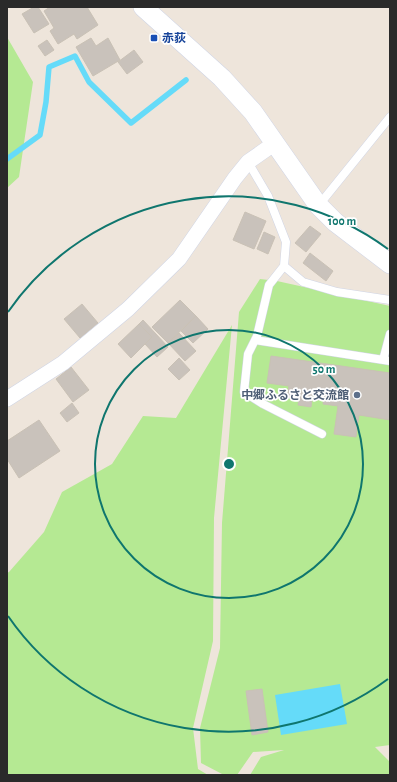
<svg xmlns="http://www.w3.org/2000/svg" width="397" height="782" font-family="'Alegreya Sans','Noto Sans JP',sans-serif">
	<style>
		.green { fill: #b5e993 }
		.water { fill: #65dbf9 }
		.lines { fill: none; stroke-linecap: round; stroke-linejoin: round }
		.stream { stroke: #65dbf9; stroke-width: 5.5 }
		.building { fill: #c9c2bb; stroke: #c9c1b5 }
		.service-casing { stroke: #d0d5e5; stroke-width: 9 }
		.minor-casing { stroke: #d0d5e5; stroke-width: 16 }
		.tertiary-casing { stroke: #d0d5e5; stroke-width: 20 }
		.service { stroke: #fff; stroke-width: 8 }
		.minor { stroke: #fff; stroke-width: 15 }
		.tertiary { stroke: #fff; stroke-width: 19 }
		.ring { fill: none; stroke: #0f766e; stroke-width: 2 }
		.transit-dot { fill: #1a4fb4; stroke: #fff; stroke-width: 1.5 }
		.service-dot { fill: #5c6f8a; stroke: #fff; stroke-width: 1.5 }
		.labels { text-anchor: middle; stroke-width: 3.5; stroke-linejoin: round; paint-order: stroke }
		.transit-label { font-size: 12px; font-weight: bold; fill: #164399; stroke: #fff; text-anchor: start }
		.service-label { font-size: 12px; font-weight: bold; fill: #4e5e75; stroke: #fff; text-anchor: end }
		.centre { fill: #0f766e; stroke: #fff; stroke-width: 2 }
		.ring-label { font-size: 12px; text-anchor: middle; font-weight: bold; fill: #0f766e; stroke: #fff; stroke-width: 3.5; stroke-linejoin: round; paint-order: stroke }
	</style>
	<rect width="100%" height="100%" fill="#eee5db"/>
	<path class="green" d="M7,37L33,82L19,177L7,188Z
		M260,279L277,281L390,306V745L375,747L390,762V775H250L261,757L284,750L253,752L237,775H224L201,763L200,728L220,648L222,523L239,312Z
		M232,325L214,518L213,641L193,728L198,769L208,775H7V573L9,572L44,532L62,492L112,464L143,416L176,418Z"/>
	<path class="water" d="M340,684L347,724L281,735L275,695Z"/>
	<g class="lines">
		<path class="stream" d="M7,159L40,135L46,102L49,67L75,56L89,82L131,123L186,80"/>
	</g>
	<path class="building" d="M34,7H38L49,24L34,33L22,14Z
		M50,7H87L98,25L77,39L74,34L58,44L50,31L54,28L44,11Z
		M91,38L96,46L108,38L120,60L93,76L76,47Z
		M47,40L54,50L45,56L38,46Z
		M134,50L143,62L127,74L118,62Z
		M245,212L266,221L254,249L233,240Z
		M310,226L321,234L306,252L295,243Z
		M264,232L275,237L268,254L257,249Z
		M310,253L333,271L326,281L303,263Z
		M180,300L196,316L168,343L152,327Z
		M82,304L98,323L80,338L64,319Z
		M196,316L208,329L193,343L181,331Z
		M143,320L168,347L157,357L145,344L152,337L139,324Z
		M139,324L152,337L131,358L118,344Z
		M179,333L196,351L185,361L168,343Z
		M271,356L390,373V420L359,415L356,437L334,434L338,406L323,404L325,393L313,391L311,407L298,405L299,399L287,397L289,386L267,383Z
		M179,358L190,370L179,380L168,369Z
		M71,367L89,390L73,402L56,379Z
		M72,403L79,413L67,422L60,413Z
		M39,420L60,451L19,478L7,459V441Z
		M262,689L268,732L252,735L246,691Z"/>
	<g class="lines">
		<defs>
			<path id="service" d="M248,162L268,196L286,242L284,266L303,282L337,292L390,300
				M319,205L390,117
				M284,266L269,285L257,336L248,354L244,392L263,404L322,434
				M255,340L390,361
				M383,360L390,334"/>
			<path id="minor" d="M7,399L63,363L128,309L179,259L235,178L248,162L275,143"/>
			<path id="tertiary" d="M143,7L222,78L253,112L318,205L335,222L390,264"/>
		</defs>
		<use href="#service" class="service-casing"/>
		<use href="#minor" class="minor-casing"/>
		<use href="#tertiary" class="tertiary-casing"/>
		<use href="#service" class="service"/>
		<use href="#minor" class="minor"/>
		<use href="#tertiary" class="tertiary"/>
	</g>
	<g class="ring">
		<circle cx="229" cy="464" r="134"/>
		<path d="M388 679A268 268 0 0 1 8 616M8 312A268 268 0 0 1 388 249"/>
	</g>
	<rect class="transit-dot" x="150" y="34" width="8" height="8" rx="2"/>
	<circle class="service-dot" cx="357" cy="395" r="4"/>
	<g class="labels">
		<g class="transit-label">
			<text x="162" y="42">赤荻</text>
		</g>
		<g class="service-label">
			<text x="349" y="399">中郷ふるさと交流館</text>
		</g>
	</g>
	<circle cx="229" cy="464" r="6" class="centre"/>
	<g class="ring-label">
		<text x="342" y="225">100 m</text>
		<text x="324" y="373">50 m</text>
	</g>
	<rect width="397" height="782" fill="none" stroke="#2a2a2a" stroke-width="16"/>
</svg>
